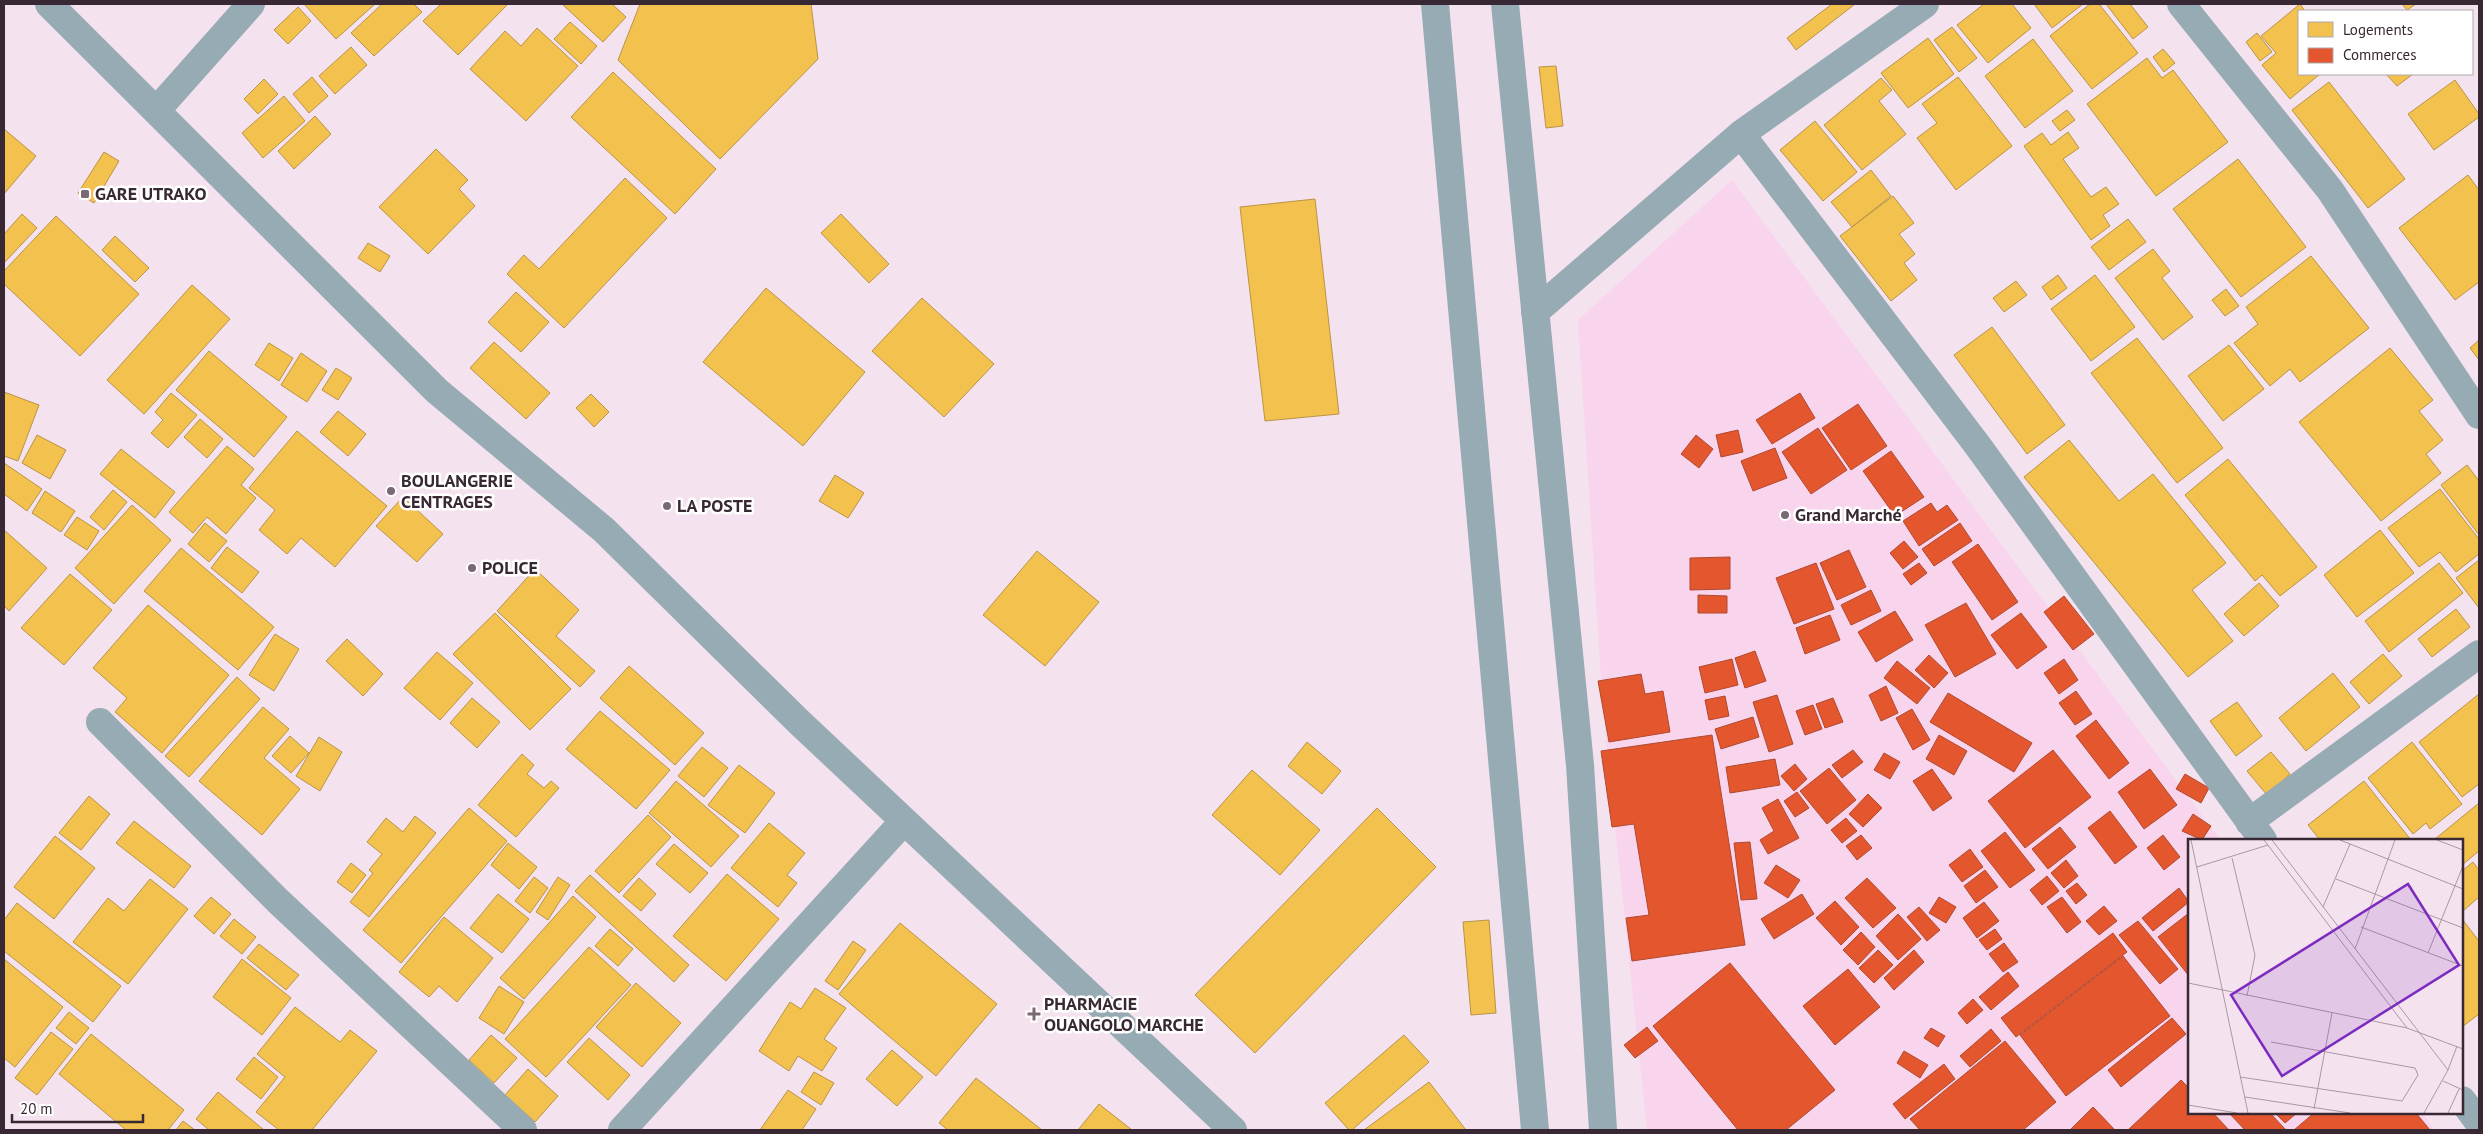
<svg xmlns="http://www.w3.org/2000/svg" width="2483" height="1134" font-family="'PT Sans',sans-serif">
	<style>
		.built { fill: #f8d4ed }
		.homes { fill: #f2c14e; stroke: #ba9346 }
		.shops { fill: #e4572e; stroke: #b04930 }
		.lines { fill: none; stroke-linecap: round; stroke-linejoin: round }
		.minor { stroke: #96abb4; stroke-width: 28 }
		.poi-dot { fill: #7a6975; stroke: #fff; stroke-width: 2 }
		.labels { text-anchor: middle; stroke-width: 5; stroke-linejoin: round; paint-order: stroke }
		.poi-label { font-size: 18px; font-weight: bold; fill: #382833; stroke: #fff; text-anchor: start }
		.inset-road { fill: none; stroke: #a998a4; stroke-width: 1 }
		.view { fill: #7b2cbf; fill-opacity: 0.15; stroke: #7b2cbf; stroke-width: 2.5 }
		.inset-edge { fill: none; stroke: #382833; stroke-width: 2.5 }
	</style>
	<rect width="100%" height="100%" fill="#f5e2ef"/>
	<path class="built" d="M1732,180L2220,840H2189V1113H2422L2435,1130H1647L1603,710L1578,320Z"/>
	<path class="homes" d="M304,4H375L336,39Z
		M382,4H414L422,12L374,56L351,33Z
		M441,4H508L458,55L423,21Z
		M562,4H612L626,17L603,42Z
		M640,4H811L818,59L720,159L618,60Z
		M1832,4H1855L1796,50L1787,38Z
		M1984,4H2012L2031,28L1988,63L1957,25Z
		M2034,4H2083L2052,28Z
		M2090,4H2099L2138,53L2092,89L2050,36Z
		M2106,4H2130L2148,27L2133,39Z
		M2300,4L2305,11H2299V74H2320L2290,99L2262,65L2276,53L2261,36Z
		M2402,4H2416L2407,10Z
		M298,7L311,21L288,44L274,30Z
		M570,22L597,46L581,64L554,39Z
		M1952,27L1977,58L1959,72L1934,40Z
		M537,28L578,66L526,121L470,69L505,31L521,46Z
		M2257,33L2272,52L2260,61L2246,42Z
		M1928,38L1954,74L1908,108L1881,73Z
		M2033,39L2073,91L2025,128L1985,76Z
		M351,47L367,65L335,94L319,76Z
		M2163,49L2175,63L2164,72L2153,57Z
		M2147,58L2162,78L2173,70L2228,142L2156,196L2087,104Z
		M1556,66L1563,126L1546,128L1539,67Z
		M613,72L716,169L675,214L571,117Z
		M2386,74H2413L2397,86Z
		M312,77L328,96L309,113L293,94Z
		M1958,77L2012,146L1956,190L1917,138L1937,123L1922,104Z
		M1881,78L1892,90L1879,101L1906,134L1862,170L1824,125Z
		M264,79L278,94L258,114L244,99Z
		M2455,80L2479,114V117L2434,150L2408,114Z
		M2329,82L2405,179L2368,208L2292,110Z
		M284,96L305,121L263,158L242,133Z
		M2067,110L2075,120L2060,131L2052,121Z
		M315,116L331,134L294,169L278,151Z
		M1815,121L1857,172L1823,201L1780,150Z
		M4,129L36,156L4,194Z
		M2068,132L2079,148L2063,159L2091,197L2106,187L2119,204L2103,215L2110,226L2091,240L2024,146L2042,133L2051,145Z
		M436,149L468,180L459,189L475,206L428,254L379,207Z
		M104,152L119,161L94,203L78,193Z
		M2238,159L2306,247L2241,297L2173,209Z
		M1871,170L1891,196L1852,227L1831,202Z
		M2468,175L2479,190V282L2455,300L2399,228Z
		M625,178L667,218L564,328L507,274L524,255L539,269Z
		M1893,196L1914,223L1899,234L1915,254L1904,263L1917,280L1891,301L1840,236Z
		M1315,199L1339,414L1265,421L1240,207Z
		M22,214L37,228L4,263V234Z
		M841,214L889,264L869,283L821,233Z
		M56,216L139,294L80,356L4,284V271Z
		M2128,219L2146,242L2109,270L2091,247Z
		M115,236L149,268L135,282L102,250Z
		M368,243L390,256L380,272L358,258Z
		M2153,249L2170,271L2162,278L2193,317L2163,340L2115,278Z
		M2311,256L2369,328L2300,382L2290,369L2270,386L2234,343L2258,324L2246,307Z
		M2058,275L2067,288L2051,300L2042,287Z
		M2095,275L2135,327L2091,361L2051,309Z
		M2016,281L2027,295L2004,312L1993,298Z
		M192,285L230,319L144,414L107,380Z
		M766,288L865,372L803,446L703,362Z
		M2226,289L2239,306L2225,316L2212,300Z
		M516,292L549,322L521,352L488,322Z
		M922,298L994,364L944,417L872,351Z
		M1992,327L2065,425L2027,454L1954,355Z
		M2137,338L2223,448L2177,483L2091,373Z
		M2479,340V360L2470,348Z
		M494,342L550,393L526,419L470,368Z
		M269,343L293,358L279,381L255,365Z
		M2229,345L2264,389L2223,421L2188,376Z
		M2390,348L2433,400L2419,411L2443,440L2426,454L2441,473L2381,521L2299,422Z
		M209,351L287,417L254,457L176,390Z
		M301,353L327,371L307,402L281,385Z
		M336,368L352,378L338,400L322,390Z
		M4,392L39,405L18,461L4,456Z
		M171,393L197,415L168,448L151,433L163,420L155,412Z
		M591,394L609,412L594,427L576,408Z
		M338,411L366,434L348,456L320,432Z
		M200,419L223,439L207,458L184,437Z
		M297,431L387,506L335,567L301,538L287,554L259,530L275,510L249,488Z
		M37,435L66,450L50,479L22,463Z
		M2069,440L2119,501L2153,474L2226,563L2192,590L2233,641L2188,677L2024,477Z
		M227,446L254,469L241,485L256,498L226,534L207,517L193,533L169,512Z
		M121,449L175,492L155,518L100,474Z
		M2228,459L2317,567L2280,596L2262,575L2255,581L2185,495Z
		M4,463L42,489L27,511L4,494Z
		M2467,465L2479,481V535L2441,485Z
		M835,475L864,493L848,518L819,501Z
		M2440,489L2479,539V554L2456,572L2440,552L2419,567L2388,528Z
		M113,490L127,502L104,530L90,517Z
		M45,491L75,511L61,532L32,513Z
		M403,497L443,534L417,562L376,526Z
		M132,505L171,540L114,604L75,568Z
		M77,517L99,531L87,550L64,535Z
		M205,523L227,541L209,562L188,544Z
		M4,530L47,568L9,611L4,606Z
		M2380,530L2414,573L2357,617L2324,575Z
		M227,547L259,572L242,593L211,568Z
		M181,548L274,627L238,670L144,591Z
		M1037,551L1099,602L1045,666L983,615Z
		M2479,560V608L2456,578Z
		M2439,563L2463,593L2389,652L2365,621Z
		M535,569L579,610L556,636L595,671L580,687L497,611Z
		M70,574L112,610L64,665L21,628Z
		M2259,583L2279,606L2244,636L2224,614Z
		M148,605L229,675L162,753L115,712L127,698L93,668Z
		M2456,609L2470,627L2432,657L2418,639Z
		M495,613L571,689L530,730L453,654Z
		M275,634L299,649L274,691L249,675Z
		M347,639L383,674L363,696L326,661Z
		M437,652L473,683L440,720L404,688Z
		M2383,654L2402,676L2369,704L2350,682Z
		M629,666L704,733L675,765L600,698Z
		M2333,673L2360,707L2306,751L2279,718Z
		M237,677L260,699L189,777L165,756Z
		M2479,694V784L2462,797L2419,742Z
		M472,698L500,722L477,748L450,723Z
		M2237,702L2262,736L2236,756L2210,721Z
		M263,707L289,729L264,758L300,789L262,835L199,781Z
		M600,711L670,770L636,809L566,749Z
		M290,736L309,753L291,773L272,756Z
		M319,737L342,752L320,791L296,776Z
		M1307,742L1341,771L1322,794L1288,766Z
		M2412,742L2462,804L2430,829L2426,823L2413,834L2368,778Z
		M702,747L728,768L704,797L678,776Z
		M2271,752L2290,774L2267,795L2247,771Z
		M522,754L534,765L527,774L544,788L551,781L559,788L516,837L478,805Z
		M739,765L775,793L745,833L708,805Z
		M1252,770L1320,830L1280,875L1212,815Z
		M676,781L739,836L711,867L649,813Z
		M2364,781L2411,840H2320L2308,825Z
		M89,796L110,814L81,850L59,833Z
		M2479,803V851L2462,865V840L2435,839Z
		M469,808L507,841L401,963L363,930Z
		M1377,808L1436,867L1255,1053L1195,995Z
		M648,815L671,837L619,893L595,871Z
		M415,816L436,833L369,917L350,902L373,873L369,870L382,854L367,842L386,818L403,832Z
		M134,821L191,866L174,888L116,843Z
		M769,823L805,853L787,875L797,883L778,907L731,868Z
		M55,836L95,868L54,919L14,887Z
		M508,843L537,867L519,889L491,865Z
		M674,844L708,873L690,893L656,864Z
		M2473,862L2479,870V897L2463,911L2462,871Z
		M351,863L366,875L352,893L337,882Z
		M727,874L779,919L726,981L673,936Z
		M590,875L689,965L674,982L575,891Z
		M534,877L548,888L530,913L515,901Z
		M558,877L570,885L548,920L536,912Z
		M639,878L656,894L641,911L623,896Z
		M150,879L188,909L128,984L73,942L108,898L124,911Z
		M498,894L529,919L502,953L470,928Z
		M573,896L596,917L524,999L500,978Z
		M211,897L231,914L214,934L194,916Z
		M17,903L121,986L93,1022L4,951V920Z
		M444,917L493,958L457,1002L439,986L429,997L399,972Z
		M234,919L256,937L242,954L220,936Z
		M2462,919L2479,941V1014L2462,1027Z
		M1489,920L1496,1013L1471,1015L1463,922Z
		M900,923L997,1004L936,1076L839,994Z
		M610,929L633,949L618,966L595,946Z
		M853,941L866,950L838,990L825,981Z
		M259,944L299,975L286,990L247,958Z
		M589,947L631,985L546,1077L505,1039Z
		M4,959L63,1007L15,1067L4,1058Z
		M242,959L291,998L262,1035L213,997Z
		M636,983L681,1023L642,1067L596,1027Z
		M499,986L524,1002L504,1034L479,1018Z
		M815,988L846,1008L824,1039L837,1048L822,1071L798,1056L789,1071L759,1051L790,1002L801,1009Z
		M295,1007L340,1042L350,1030L377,1051L312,1130H279L256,1112L285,1077L257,1054Z
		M69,1012L89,1028L76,1044L56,1028Z
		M51,1032L73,1049L37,1095L15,1078Z
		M91,1034L184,1110L168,1130H126L59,1074Z
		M491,1035L517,1058L494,1083L469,1060Z
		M1404,1035L1429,1062L1352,1130H1349L1325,1103Z
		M589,1038L630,1075L608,1100L567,1062Z
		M892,1050L923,1077L897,1106L866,1079Z
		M254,1057L278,1077L261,1099L236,1079Z
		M528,1069L558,1096L535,1122L505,1095Z
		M814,1072L834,1083L821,1105L801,1092Z
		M976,1078L1042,1130H948L939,1123Z
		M1429,1082L1466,1130H1364Z
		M788,1090L816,1109L802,1130H760Z
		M218,1092L264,1130H209L196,1119Z
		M1099,1104L1132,1130H1078Z
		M183,1121L195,1130H176Z"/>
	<path class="shops" d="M1800,393L1815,418L1772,444L1756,420Z
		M1858,404L1887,446L1851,470L1822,428Z
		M1818,428L1847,470L1811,494L1782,452Z
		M1738,430L1743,452L1721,457L1716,435Z
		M1696,435L1713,449L1699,468L1681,454Z
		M1775,448L1787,478L1753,491L1741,461Z
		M1891,451L1924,497L1895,516L1863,471Z
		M1931,503L1937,512L1947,505L1958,520L1919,546L1903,521Z
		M1960,523L1972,541L1934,566L1922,549Z
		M1904,541L1918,557L1903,569L1890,553Z
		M1978,544L2018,602L1992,620L1952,562Z
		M1849,550L1866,587L1837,600L1820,563Z
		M1730,557V589L1690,590V558Z
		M1816,563L1834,609L1794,624L1776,578Z
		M1919,563L1927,573L1911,585L1903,574Z
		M1871,590L1881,611L1851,625L1841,605Z
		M1698,595L1727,596V613H1698Z
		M2064,596L2094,634L2073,650L2044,612Z
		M1966,603L1996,654L1955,677L1925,625Z
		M1895,611L1913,640L1876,662L1858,632Z
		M2021,613L2047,647L2017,669L1991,635Z
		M1830,615L1840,640L1805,654L1796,628Z
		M1755,651L1766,681L1745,688L1735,658Z
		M1929,655L1948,673L1934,688L1915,670Z
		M1732,659L1738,685L1705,693L1699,667Z
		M2064,659L2078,680L2059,694L2044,673Z
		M1897,661L1930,688L1917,704L1884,678Z
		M1641,674L1645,694L1663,691L1670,732L1609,742L1598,681Z
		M1886,686L1898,713L1881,721L1869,695Z
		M2076,691L2092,714L2075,725L2059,703Z
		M1948,693L2032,743L2014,772L1930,722Z
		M1777,695L1793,744L1769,752L1753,702Z
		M1725,696L1729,716L1709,720L1705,700Z
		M1833,698L1843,722L1825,728L1816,704Z
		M1813,705L1822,729L1805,735L1796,711Z
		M1912,709L1930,740L1913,750L1896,718Z
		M1753,717L1759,737L1721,749L1715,729Z
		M2096,720L2129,763L2109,779L2076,736Z
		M1712,735L1745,945L1632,961L1626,918L1649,915L1634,824L1612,827L1601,751Z
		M1939,735L1967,751L1954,775L1926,759Z
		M1853,750L1863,762L1842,778L1832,765Z
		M2053,750L2091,797L2025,848L1988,801Z
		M1884,753L1900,762L1890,779L1874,770Z
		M1775,759L1780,785L1730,793L1726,767Z
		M1795,764L1807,779L1794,791L1781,776Z
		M1829,768L1856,800L1827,824L1800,791Z
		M1932,769L1952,798L1933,811L1913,781Z
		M2150,769L2177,805L2144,829L2118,792Z
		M2185,774L2209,788L2201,803L2176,789Z
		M1797,792L1809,808L1795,817L1784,801Z
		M1868,794L1882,808L1863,827L1849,814Z
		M1778,799L1799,838L1768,854L1760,840L1774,831L1762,808Z
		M2110,811L2137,847L2115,864L2088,828Z
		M2193,814L2211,826L2202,840L2182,831Z
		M1846,818L1857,831L1842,843L1831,830Z
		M2060,827L2076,847L2048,869L2032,849Z
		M2005,832L2035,870L2010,888L1981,851Z
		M1861,835L1872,848L1857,860L1846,846Z
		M2163,835L2180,857L2164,870L2147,848Z
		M1750,842L1757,899L1741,900L1734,843Z
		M1970,849L1983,867L1962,882L1949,865Z
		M2066,860L2078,876L2064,888L2051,873Z
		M1776,865L1800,880L1788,898L1764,883Z
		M1985,870L1998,887L1976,903L1964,886Z
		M2047,876L2059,891L2042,905L2030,890Z
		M1867,878L1896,908L1873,928L1845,898Z
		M2077,883L2087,895L2076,904L2066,891Z
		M2179,888L2189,902L2153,931L2142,918Z
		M1802,894L1814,914L1774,939L1761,919Z
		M1939,897L1956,907L1946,923L1929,913Z
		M2062,897L2081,922L2067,933L2047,907Z
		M1835,901L1859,927L1841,945L1816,918Z
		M1984,902L1999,921L1977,938L1963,918Z
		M2104,906L2117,921L2099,935L2086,921Z
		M1919,907L1940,930L1927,941L1907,917Z
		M2189,913V976L2158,937Z
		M1898,914L1921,939L1898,960L1876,936Z
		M2138,921L2178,969L2160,984L2119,935Z
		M1995,929L2002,939L1987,950L1979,940Z
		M1861,932L1875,947L1858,965L1843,950Z
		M2113,933L2127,952L2016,1037L2001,1018Z
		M2004,943L2018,962L2003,972L1989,954Z
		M1878,950L1893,965L1874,983L1859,968Z
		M1914,950L1924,962L1894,990L1884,978Z
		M2123,956L2170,1016L2066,1096L2020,1035Z
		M1730,963L1835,1090L1786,1130H1738L1653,1026Z
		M1848,969L1880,1007L1835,1045L1803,1006Z
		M2008,972L2019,986L1991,1010L1979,997Z
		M1973,999L1983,1010L1967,1024L1958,1013Z
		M2172,1018L2186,1034L2121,1087L2108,1070Z
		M1647,1027L1658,1041L1635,1058L1624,1045Z
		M1931,1028L1945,1036L1938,1047L1924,1038Z
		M1991,1029L2001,1041L1970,1067L1960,1056Z
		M2005,1041L2056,1102L2023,1130H1920L1910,1119Z
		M1904,1051L1928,1065L1920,1078L1897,1063Z
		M1944,1064L1955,1079L1905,1119L1893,1104Z
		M2181,1080L2189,1088V1113H2213L2229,1130H2128Z
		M2093,1107L2115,1130H2070Z
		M2229,1113H2270L2286,1130H2245Z
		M2275,1113H2297L2285,1123Z
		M2314,1113H2416L2430,1130H2294Z"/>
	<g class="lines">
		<path class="minor" d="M49,4L437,391L604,530L799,722L1233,1130
			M1435,4L1535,1130
			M1505,4L1580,765L1603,1130
			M2181,4L2330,190L2479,415
			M156,111L251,4
			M1741,134L1978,446L2263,840
			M1535,312L1741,134L1925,4
			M100,722L278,901L523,1130
			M2249,822L2479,654
			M2462,1100L2479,1123
			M622,1130L904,821"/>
	</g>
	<g class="poi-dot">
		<rect x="80" y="189" width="10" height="10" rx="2.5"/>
		<circle cx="391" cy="491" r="5"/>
		<circle cx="667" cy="506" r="5"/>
		<circle cx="1785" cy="515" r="5"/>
		<circle cx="472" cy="568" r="5"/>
		<path d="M1031.5 1006.5h5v5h5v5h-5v5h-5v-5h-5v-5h5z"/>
	</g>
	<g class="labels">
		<g class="poi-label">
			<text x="95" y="200">GARE UTRAKO</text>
			<text x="401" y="487">BOULANGERIE<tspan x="401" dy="21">CENTRAGES</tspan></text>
			<text x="677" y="512">LA POSTE</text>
			<text x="1795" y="521">Grand Marché</text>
			<text x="482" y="574">POLICE</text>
			<text x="1044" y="1010">PHARMACIE<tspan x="1044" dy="21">OUANGOLO MARCHE</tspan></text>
		</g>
	</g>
	<g transform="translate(2188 839)">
		<rect width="275" height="275" fill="#f5e2ef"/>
		<path class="inset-road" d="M3,1L60,274M76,1L219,189M84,1L260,231M152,1L275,50M249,1L275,11M44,19L67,116L59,157M9,28L80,6M148,40L275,89M135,68L162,5M173,88L275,127M167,110L207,1M240,114L275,27M0,144L35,151M35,151L219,189L275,210M52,238L214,262L230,236L227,229L83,203M255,242L275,251M57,258L162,274M0,266L49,274M126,270L144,174M236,274L260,231L269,207M260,274L271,250"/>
		<path class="view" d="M220,45L271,126L94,237L43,156Z"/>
		<rect width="275" height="275" class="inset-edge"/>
	</g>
	<rect width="2483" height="1134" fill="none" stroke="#382833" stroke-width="10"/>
	<rect x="2298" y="10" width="175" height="65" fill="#ffffff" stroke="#afa9ad"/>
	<rect x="2308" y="22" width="25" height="15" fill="#f2c14e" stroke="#afa9ad"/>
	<text x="2343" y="35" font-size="15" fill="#382833">Logements</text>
	<rect x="2308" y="48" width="25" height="15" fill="#e4572e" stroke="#afa9ad"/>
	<text x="2343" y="60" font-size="15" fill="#382833">Commerces</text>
	<path d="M12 1114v8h131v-8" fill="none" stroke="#382833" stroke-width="2.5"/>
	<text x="20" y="1114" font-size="15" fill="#382833" stroke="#ffffff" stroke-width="4" paint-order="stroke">20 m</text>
</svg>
